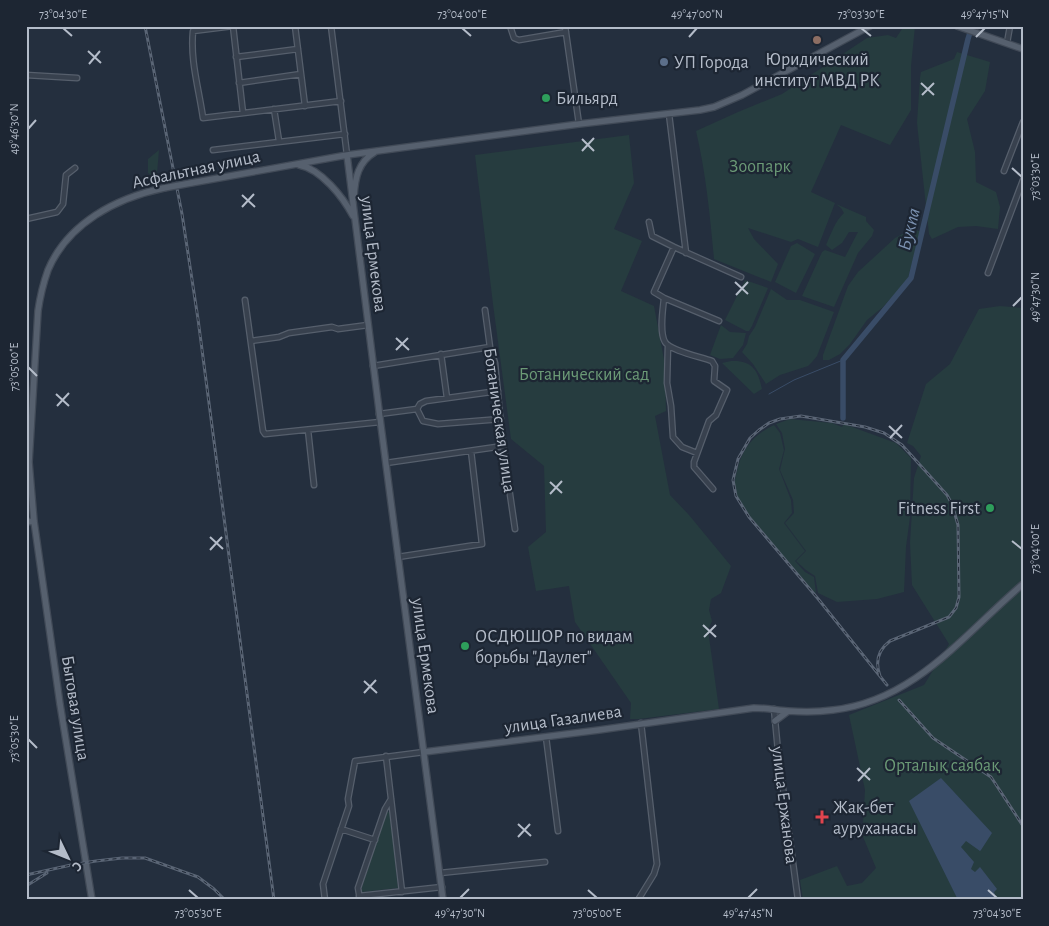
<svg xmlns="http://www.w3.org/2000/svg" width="1049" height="926" font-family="'Alegreya Sans',sans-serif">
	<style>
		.green { fill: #263c3f }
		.water { fill: #394c67 }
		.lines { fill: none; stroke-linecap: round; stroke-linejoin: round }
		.stream { stroke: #394c67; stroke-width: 1 }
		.river { stroke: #394c67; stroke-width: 5.5 }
		.minor-casing { stroke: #565f6c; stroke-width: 7 }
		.major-casing { stroke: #414a57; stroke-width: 8 }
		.minor { stroke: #38414e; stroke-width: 4.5 }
		.major { stroke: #56606e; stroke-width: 5.5 }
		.rail-casing { stroke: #5a6575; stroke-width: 3 }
		.rail { stroke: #1d2633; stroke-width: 1; stroke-dasharray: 4; stroke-linecap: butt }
		.major-bridge-casing { stroke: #414a57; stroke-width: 8; stroke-linecap: butt }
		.major-bridge { stroke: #56606e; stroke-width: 5.5 }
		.ticks { fill: none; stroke: #b4bcc9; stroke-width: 2 }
		.education-dot { fill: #8d6e63; stroke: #1d2633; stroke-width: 2 }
		.service-dot { fill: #5c6f8a; stroke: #1d2633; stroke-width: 2 }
		.leisure-dot { fill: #2e9e5b; stroke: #1d2633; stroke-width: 2 }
		.health-dot { fill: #e0444e; stroke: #1d2633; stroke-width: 2 }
		.labels { text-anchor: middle; stroke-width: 4.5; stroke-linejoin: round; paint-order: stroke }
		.poi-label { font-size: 18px; fill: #b4bcc9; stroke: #1d2633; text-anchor: start }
		.park-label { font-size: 18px; fill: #6b9a76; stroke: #1d2633 }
		.street-label { font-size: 18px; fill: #b4bcc9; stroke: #1d2633 }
		.water-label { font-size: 19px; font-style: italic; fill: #7c92b1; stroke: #1d2633 }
		.neatline { fill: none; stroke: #b4bcc9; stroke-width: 2 }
		.ticks-label { font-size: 12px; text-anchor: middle; fill: #b4bcc9 }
	</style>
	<rect width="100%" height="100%" fill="#242f3e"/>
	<path class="green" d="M904,26H915L911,66V110L890,145L841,125L811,192L835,203L818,247L798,239L791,242L748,228L754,239L778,264L771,282L714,259C710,216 706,173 696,131L738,112L782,94L867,38L888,35L896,38Z
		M957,52L990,62L985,91L967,119L975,152L976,182L996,192L1000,207L998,229L976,226L958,227L932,239L929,234L917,123L920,78L921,72L954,59Z
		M629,135L634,183L614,229L642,241L621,291L654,306L665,365L666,411L655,416L670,495L689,515L731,566L721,593L711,599L709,610L712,621L708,630L719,709L639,719H630L631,703L575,622L569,586L536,591L528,547L546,532L544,466L511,439L493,304L475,155Z
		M159,150L157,174L152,176L148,173V159Z
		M836,204L866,217V221L874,230L872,236L858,253L834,307L802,296L822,252L825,250L845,257L858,232H849L842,243L832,250L826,245C831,234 835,221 844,213L841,208Z
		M910,230L921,231L908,278L903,285L883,307L867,320L850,344L840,354L829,360H823V355L848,286L858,272L895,238Z
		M797,243L815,254L796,293L775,282L791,246Z
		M745,280L768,288L752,326L749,331H746L725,320Z
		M771,289L787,300H800L834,312L817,356L812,362L808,366L780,375L766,384L753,364L742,352L747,344L749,336L755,327Z
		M1000,306L1023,308V900H803L800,880L837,866L847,886L862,883L876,868L861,832L863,823L865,790L849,715L924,685L949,644L912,585L910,543L914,478L921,456L913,446L907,443L926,384L950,364L979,309Z
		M721,325L730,332L746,333L743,345L733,358L720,359L710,355Z
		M731,361C751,360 758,369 762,389L754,394L722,363Z
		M790,419L832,423L842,427L844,424L896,443L911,458L910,517L906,547L904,592L877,599L837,602L818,593L815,576L806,570L796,561L806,551L785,523L794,513L793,500L780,470L785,449L782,433L776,424Z
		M774,425L780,433L784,450L779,469L791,500L792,513L784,523L805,551L795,561L805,572L814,577L816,593L804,584L746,512C742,505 737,499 735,491C734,484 735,478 737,471C742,449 753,435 774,425Z
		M386,812H390L398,888L362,892V887Z"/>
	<path class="water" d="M941,778L992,833L981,850L980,851L966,841L961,847L974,862L971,869L975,872L980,867L997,889L994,892L997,900H958L909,801Z"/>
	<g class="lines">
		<path class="stream" d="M769,394L794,380L843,360"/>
		<path class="river" d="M843,418V360L911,278L968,39L972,26"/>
		<defs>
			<path id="minor" d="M233,26L193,31C190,61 199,89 203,118L341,101
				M233,26L243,113
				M295,26L305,106
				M331,26L347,155
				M510,26L514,38L519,40L566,32
				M565,26L579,124
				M1007,43L1010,26
				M236,57L298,49
				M26,75L77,78
				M239,83L301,74
				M274,109L279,141
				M669,114L686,253
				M213,150L345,134
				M1004,171L1023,122
				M26,219L57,212L63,204L66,175L75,168
				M649,222L652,236L674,247L741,277
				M674,247L654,292L664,298C663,309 659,332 665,342C670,351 702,357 712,361L715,366L714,381L727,390L716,415L709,421L694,462V467L713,489
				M988,273L1023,180
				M664,298L719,321
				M245,300L263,431L265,434L380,422
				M485,310L490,347L495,363L503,446L515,529
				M251,341L279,337L289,333L332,327L338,329L368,325
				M668,345L667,383L671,406L673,437L682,447L697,453
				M441,354L447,398
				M373,366L490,347
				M417,409L420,404L426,401L498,391
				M379,414L417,409L423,421L438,424L501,419
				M308,430L314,485
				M386,463L503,446
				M398,557L482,544L471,451
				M774,709L778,751L798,900
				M546,737L558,831
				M386,756L402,892
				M341,829L375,840
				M440,873L545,862
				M359,896L442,887
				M325,900L323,884L349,806L348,799L355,761L424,752
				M360,900L358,888L385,809L391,799
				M638,900L654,874L657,864L641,723"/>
			<path id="major" d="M957,26L1023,49
				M347,155L381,426L443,900
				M299,165C321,169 343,197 353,216
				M191,183L347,155L579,124L700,110L714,107L742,95L870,26
				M354,197C355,178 358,162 375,152
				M26,522L34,521
				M775,721L787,712
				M424,752L599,730L754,708C765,708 776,710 788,711C802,712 819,712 833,710C915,701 964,634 1023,584
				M92,900L60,704L34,521L29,462L38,311C40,297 43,284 48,270C68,223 116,198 164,188"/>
		</defs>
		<use href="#minor" class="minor-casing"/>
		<use href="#major" class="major-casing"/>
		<use href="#minor" class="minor"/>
		<use href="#major" class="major"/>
		<defs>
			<path id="rail" d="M145,26L182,214L198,319L274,900
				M880,676C875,662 878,650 890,641L949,617L956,608L959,597L958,525L952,504L947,495L902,445L884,433L865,427L801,416L780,419L769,423L759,430L750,438L738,459L733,480L736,496L749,517L819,600L887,685
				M899,700L933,738L991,777L1023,826
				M26,875L71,865L96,861L122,858H145L198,877L214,889L225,900
				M26,886L47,873"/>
		</defs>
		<use href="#rail" class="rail-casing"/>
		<use href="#rail" class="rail"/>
		<defs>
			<path id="major-bridge" d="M164,188L191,183"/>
		</defs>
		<use href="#major-bridge" class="major-bridge-casing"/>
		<use href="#major-bridge" class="major-bridge"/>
	</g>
	<path class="ticks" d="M63,28L72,36M462,28L471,36M861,28L871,36M689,37L697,28M976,37L985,28M88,51L101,63M89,64L100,51M921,83L934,95M922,95L934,83M28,129L36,120M582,139L594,151M582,151L594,138M1012,168L1022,177M242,195L255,207M242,207L254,194M735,282L748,294M736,295L748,282M1013,306L1022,297M396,338L409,350M396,350L408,338M28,367L37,376M56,394L69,406M57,406L69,393M889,426L902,438M890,438L902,425M550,482L562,493M550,494L562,481M210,537L223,549M1012,541L1022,549M210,550L222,537M703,625L716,637M704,637L716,625M364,681L377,693M364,693L376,680M28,739L37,748M857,768L870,780M858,781L870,768M518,824L531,836M518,837L530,824M189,890L198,898M588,890L597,898M988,890L997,898M460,898L469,889M748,898L757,889"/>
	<circle class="education-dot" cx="817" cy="40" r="5"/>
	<circle class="service-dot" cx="664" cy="62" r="5"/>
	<g class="leisure-dot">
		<circle cx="546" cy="98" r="5"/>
		<circle cx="990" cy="508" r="5"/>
		<circle cx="465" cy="646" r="5"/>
	</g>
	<path class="health-dot" d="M819.5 809.5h5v5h5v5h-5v5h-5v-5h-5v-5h5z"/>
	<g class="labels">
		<g class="poi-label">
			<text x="817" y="65" text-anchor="middle">Юридический<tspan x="817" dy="21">институт МВД РК</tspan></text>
			<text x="674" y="68">УП Города</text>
			<text x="556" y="104">Бильярд</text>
			<text x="980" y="514" text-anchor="end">Fitness First</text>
			<text x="475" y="642">ОСДЮШОР по видам<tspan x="475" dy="21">борьбы "Даулет"</tspan></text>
			<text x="833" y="813">Жақ-бет<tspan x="833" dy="21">ауруханасы</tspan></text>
		</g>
		<g class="park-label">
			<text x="760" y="172">Зоопарк</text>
			<text x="584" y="380">Ботанический сад</text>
			<text x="942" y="771">Орталық саябақ</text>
		</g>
		<g class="street-label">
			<text transform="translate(196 169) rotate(-12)" y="6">Асфальтная улица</text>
			<text transform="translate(374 254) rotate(83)" y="6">улица Ермекова</text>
			<text transform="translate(500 420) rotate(82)" y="6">Ботаническая улица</text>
			<text transform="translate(426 656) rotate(82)" y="6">улица Ермекова</text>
			<text transform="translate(76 708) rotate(81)" y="6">Бытовая улица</text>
			<text transform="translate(563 719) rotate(-8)" y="6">улица Газалиева</text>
			<text transform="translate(785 805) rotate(83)" y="6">улица Ержанова</text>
		</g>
		<g class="water-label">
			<text transform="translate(908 229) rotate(-76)" y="7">Букпа</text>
		</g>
	</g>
	<rect width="1049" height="926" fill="none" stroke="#1d2633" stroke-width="55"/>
	<g transform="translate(68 858) rotate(133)" stroke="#1d2633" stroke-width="4" paint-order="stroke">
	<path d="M0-4L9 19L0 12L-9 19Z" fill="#b4bcc9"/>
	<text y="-8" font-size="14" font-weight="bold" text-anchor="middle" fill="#b4bcc9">С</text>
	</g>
	<rect x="28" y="28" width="994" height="870" class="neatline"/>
	<g class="ticks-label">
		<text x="63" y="18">73°04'30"E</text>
		<text x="462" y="18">73°04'00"E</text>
		<text x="697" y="18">49°47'00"N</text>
		<text x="861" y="18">73°03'30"E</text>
		<text x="985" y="18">49°47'15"N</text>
		<text transform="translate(14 129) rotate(-90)" y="4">49°46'30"N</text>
		<text transform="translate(1035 177) rotate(-90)" y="4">73°03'30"E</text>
		<text transform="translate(1035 297) rotate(-90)" y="4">49°47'30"N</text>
		<text transform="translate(14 367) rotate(-90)" y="4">73°05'00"E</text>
		<text transform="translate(1035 549) rotate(-90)" y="4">73°04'00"E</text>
		<text transform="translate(14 739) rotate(-90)" y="4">73°05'30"E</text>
		<text x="198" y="917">73°05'30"E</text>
		<text x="460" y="917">49°47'30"N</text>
		<text x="597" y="917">73°05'00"E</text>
		<text x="748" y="917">49°47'45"N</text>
		<text x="997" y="917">73°04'30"E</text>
	</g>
</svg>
